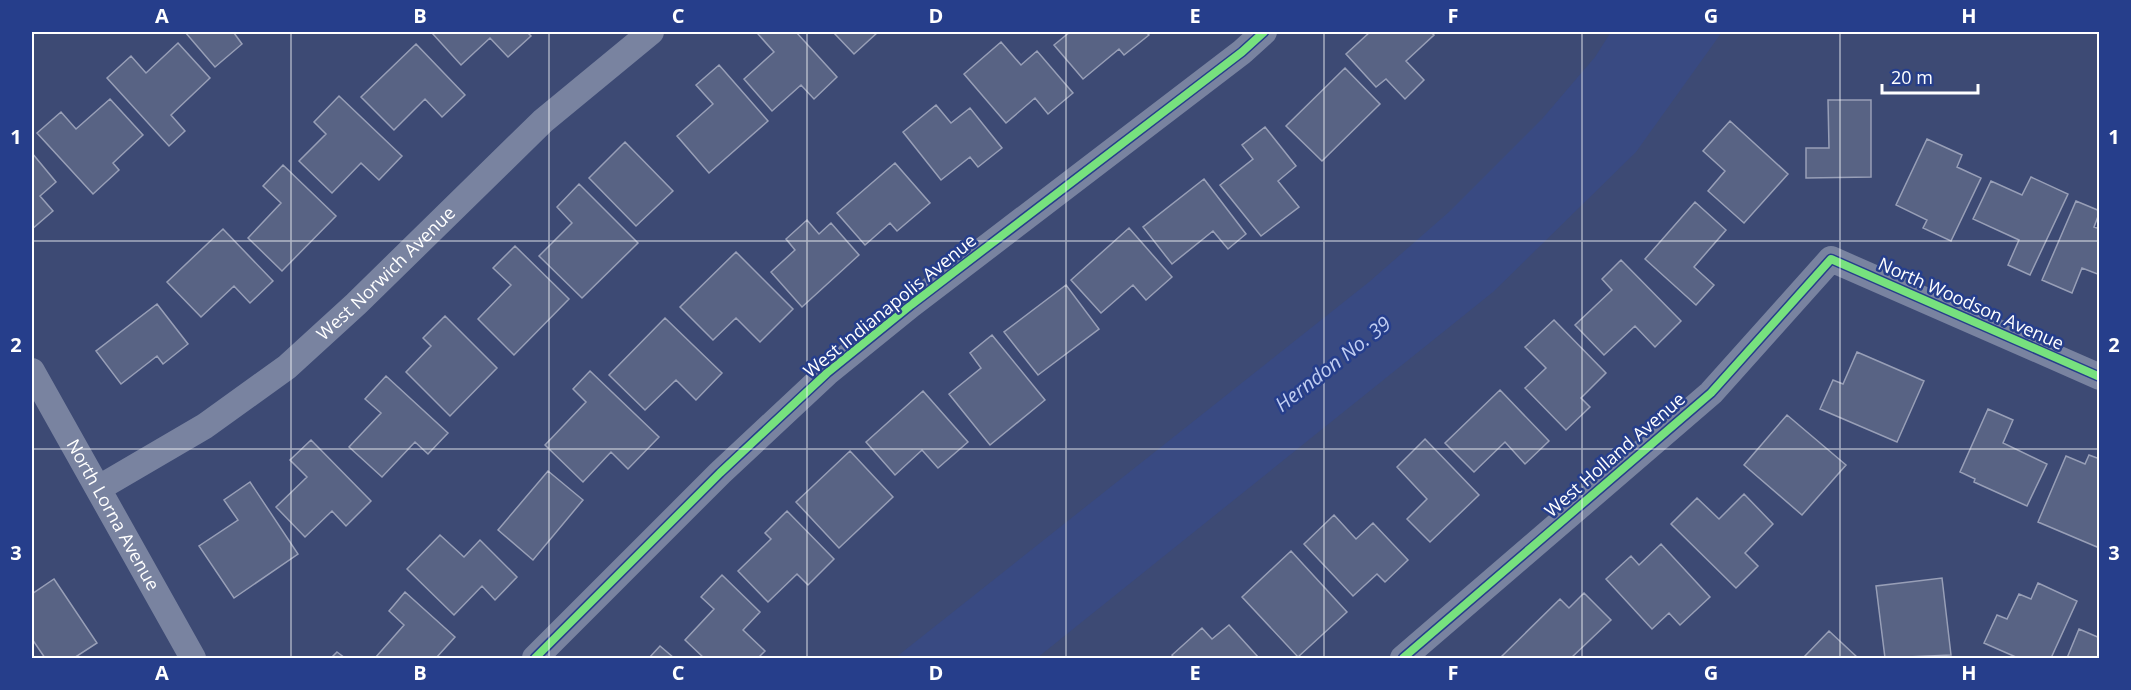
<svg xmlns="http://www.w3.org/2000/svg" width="2131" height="690" font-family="'Open Sans',sans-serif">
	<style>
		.water { fill: #394a82 }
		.building { fill: #586384; stroke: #989fb7; stroke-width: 1.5 }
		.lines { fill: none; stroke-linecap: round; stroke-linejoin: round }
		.street { stroke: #7983a0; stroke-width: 26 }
		.cycleway-casing { stroke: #263e8b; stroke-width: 11 }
		.cycleway { stroke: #77e17e; stroke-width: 8 }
		.grid { fill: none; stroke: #fff; stroke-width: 1.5; stroke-opacity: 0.55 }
		.labels { text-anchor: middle; stroke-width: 5; stroke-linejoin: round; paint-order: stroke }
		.street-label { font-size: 18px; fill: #fff; stroke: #263e8b }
		.water-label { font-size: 20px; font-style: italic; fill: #c0cdf1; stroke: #263e8b }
		.neatline { fill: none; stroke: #fff; stroke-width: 2 }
		.grid-label { font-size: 20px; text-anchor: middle; font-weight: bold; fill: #fff }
	</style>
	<rect width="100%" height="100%" fill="#3d4a74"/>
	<path class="water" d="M1611,32H1722L1636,152L1493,292L1037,658H895L1369,282L1449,212L1542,119L1595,57Z"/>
	<path class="building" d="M185,32H236L234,33L242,44L215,67Z
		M434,32H527L531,36L508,57L490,38L461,65L432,33Z
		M761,32H796L837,77L814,99L801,85L772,111L744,79L774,52L758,34Z
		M833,32H878L854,54Z
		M1070,32H1146L1149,35L1124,55L1119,49L1083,79L1054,45Z
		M1370,32H1430L1434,35L1406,61L1424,80L1405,99L1386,79L1376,87L1346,54Z
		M1001,42L1021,65L1037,51L1073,93L1048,114L1035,98L1006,123L964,74Z
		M178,43L210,78L171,115L185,131L169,146L107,78L131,56L146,73Z
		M416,44L465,95L442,117L425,99L394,130L361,97Z
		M719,65L768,121L709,173L677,136L713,104L696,85Z
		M1345,68L1380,104L1322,161L1286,126Z
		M339,96L402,156L379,180L361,163L332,193L299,161L326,134L314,122Z
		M110,99L143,135L113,163L119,170L93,194L37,133L61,112L76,129Z
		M1828,100H1871V177L1806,178V148H1829Z
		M936,105L951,123L970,108L1002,148L978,167L970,157L941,180L903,132Z
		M1730,121L1788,174L1744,223L1708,191L1725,171L1703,151Z
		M1265,127L1296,166L1278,181L1299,207L1261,236L1220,185L1253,159L1242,145Z
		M1927,139L1962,155L1957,167L1981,178L1951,241L1923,228L1927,220L1896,205Z
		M625,142L673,191L636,226L589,178Z
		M32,153L56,182L40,196L53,211L32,229Z
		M895,163L930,203L897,231L890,223L865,245L837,213Z
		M283,165L336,216L282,271L248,238L281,203L263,186Z
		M2031,177L2068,194L2030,275L2008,265L2019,240L1973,219L1991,181L2022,195Z
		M1204,179L1246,234L1228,249L1213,231L1172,264L1143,227Z
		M579,184L638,243L582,298L539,256L572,223L557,207Z
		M2076,201L2100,211L2094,227L2100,229V275L2082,268L2072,293L2042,280Z
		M1695,202L1726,230L1694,267L1714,285L1696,305L1645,259Z
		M807,220L819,234L831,223L859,255L802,307L771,272L795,250L786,239Z
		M1129,228L1172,277L1146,300L1133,285L1101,313L1071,280Z
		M223,229L273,281L250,303L234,286L201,317L167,282Z
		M515,246L569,299L514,355L478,319L511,285L493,268Z
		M736,252L793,309L760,342L736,318L713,340L680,307Z
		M1621,260L1681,321L1655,347L1635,326L1604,355L1575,325L1612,290L1602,279Z
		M1066,285L1099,329L1038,375L1004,332Z
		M157,304L188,344L163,364L157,356L121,384L96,351Z
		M445,316L497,368L450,416L406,372L431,346L423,338Z
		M665,318L722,373L696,400L676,380L645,410L609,375Z
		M1554,320L1606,373L1581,398L1590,407L1566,430L1525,388L1546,368L1525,347Z
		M992,335L1045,400L990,445L949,394L981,368L970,353Z
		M1857,352L1924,381L1897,442L1820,409L1833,380L1843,384Z
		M590,371L659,437L628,469L611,452L583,482L545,445L586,402L573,389Z
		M386,376L448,433L428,454L415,442L382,477L349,447L381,413L365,399Z
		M1500,390L1549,441L1525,464L1505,442L1474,472L1445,443Z
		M923,391L968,442L938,468L922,450L895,475L866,442Z
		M1988,409L2013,420L2003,443L2047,464L2027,506L1974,482L1975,479L1960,472Z
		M1787,415L1846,465L1802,515L1744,465Z
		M1425,439L1479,495L1430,542L1407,519L1427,499L1397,467Z
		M311,440L371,501L346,526L332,511L305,537L276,507L307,477L290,460Z
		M850,451L893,497L839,548L796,502Z
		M2089,455L2100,459V542L2097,547L2038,522L2066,456L2085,464Z
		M548,471L583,500L533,560L498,530Z
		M250,482L298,554L234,598L199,546L238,520L224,500Z
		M1744,494L1773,524L1745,553L1758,566L1736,588L1671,524L1697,498L1719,519Z
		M787,511L834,559L808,585L797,574L768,602L738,571L771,539L765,533Z
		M1334,515L1356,539L1373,523L1408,560L1385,582L1377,574L1353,596L1304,544Z
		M440,535L464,557L480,540L517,577L495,600L482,586L454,615L407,569Z
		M1661,544L1710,597L1680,625L1669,613L1652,629L1606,579L1631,556L1639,565Z
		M1291,551L1347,612L1298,657L1242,597Z
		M722,575L760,612L743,630L765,651L758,658H704L685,640L714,609L701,597Z
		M1942,578L1951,655L1885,658L1876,586Z
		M54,579L97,643L74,658H45L32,639V594Z
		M2038,583L2077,601L2051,658H2018L1984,643L1997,615L2007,619L2019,594L2031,599Z
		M405,592L455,637L436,658H375L404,625L389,611Z
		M1584,593L1611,620L1571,658H1500L1560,599L1569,608Z
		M1229,625L1259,658H1174L1172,655L1202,628L1212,639Z
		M2079,629L2100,638V658H2067Z
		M1829,631L1858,658H1803Z
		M660,646L674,658H649Z
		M337,652L345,658H331Z"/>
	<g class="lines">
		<g class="street">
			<path id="s1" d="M32,371L193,658"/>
			<path id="s2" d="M99,488L205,426L287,367L356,304L543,121L651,32"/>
			<path d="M535,658L720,473L827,373L911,305L1242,52L1264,32"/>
			<path d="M1403,658L1711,393L1831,259L2100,377"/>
		</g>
		<defs>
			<path id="cycleway" d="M535,658L720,473L827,373L911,305L1242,52L1264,32
				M1403,658L1711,393L1831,259L2100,377"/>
		</defs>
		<use href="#cycleway" class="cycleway-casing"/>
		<use href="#cycleway" class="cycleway"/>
	</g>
	<path class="grid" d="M291,32V658M549,32V658M807,32V658M1066,32V658M1324,32V658M1582,32V658M1840,32V658M32,241H2100M32,449H2100"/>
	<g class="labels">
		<g class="street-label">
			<text dy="6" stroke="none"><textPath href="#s2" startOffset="360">West Norwich Avenue</textPath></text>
			<text transform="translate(1971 304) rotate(24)" y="6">North Woodson Avenue</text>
			<text transform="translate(890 306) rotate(-39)" y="6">West Indianapolis Avenue</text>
			<text transform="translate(1615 455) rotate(-41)" y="6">West Holland Avenue</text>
			<text dy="6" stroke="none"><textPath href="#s1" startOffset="165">North Lorna Avenue</textPath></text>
		</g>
		<g class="water-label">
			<text transform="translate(1333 364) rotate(-38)" y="7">Herndon No. 39</text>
		</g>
	</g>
	<rect width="2131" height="690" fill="none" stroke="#263e8b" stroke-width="66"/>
	<path d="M1882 84v9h96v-9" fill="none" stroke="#ffffff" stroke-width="3"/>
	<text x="1891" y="84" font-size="18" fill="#ffffff" stroke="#263e8b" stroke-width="4.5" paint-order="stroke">20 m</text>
	<rect x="33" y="33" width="2065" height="624" class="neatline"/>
	<g class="grid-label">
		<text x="162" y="23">A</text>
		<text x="420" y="23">B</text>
		<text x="678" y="23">C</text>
		<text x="936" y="23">D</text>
		<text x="1195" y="23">E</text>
		<text x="1453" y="23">F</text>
		<text x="1711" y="23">G</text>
		<text x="1969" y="23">H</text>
		<text x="16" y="144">1</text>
		<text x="2114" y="144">1</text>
		<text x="16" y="352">2</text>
		<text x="2114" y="352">2</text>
		<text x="16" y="560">3</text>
		<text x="2114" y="560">3</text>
		<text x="162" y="680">A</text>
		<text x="420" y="680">B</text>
		<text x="678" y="680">C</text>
		<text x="936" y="680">D</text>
		<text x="1195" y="680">E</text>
		<text x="1453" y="680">F</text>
		<text x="1711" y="680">G</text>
		<text x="1969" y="680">H</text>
	</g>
</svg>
